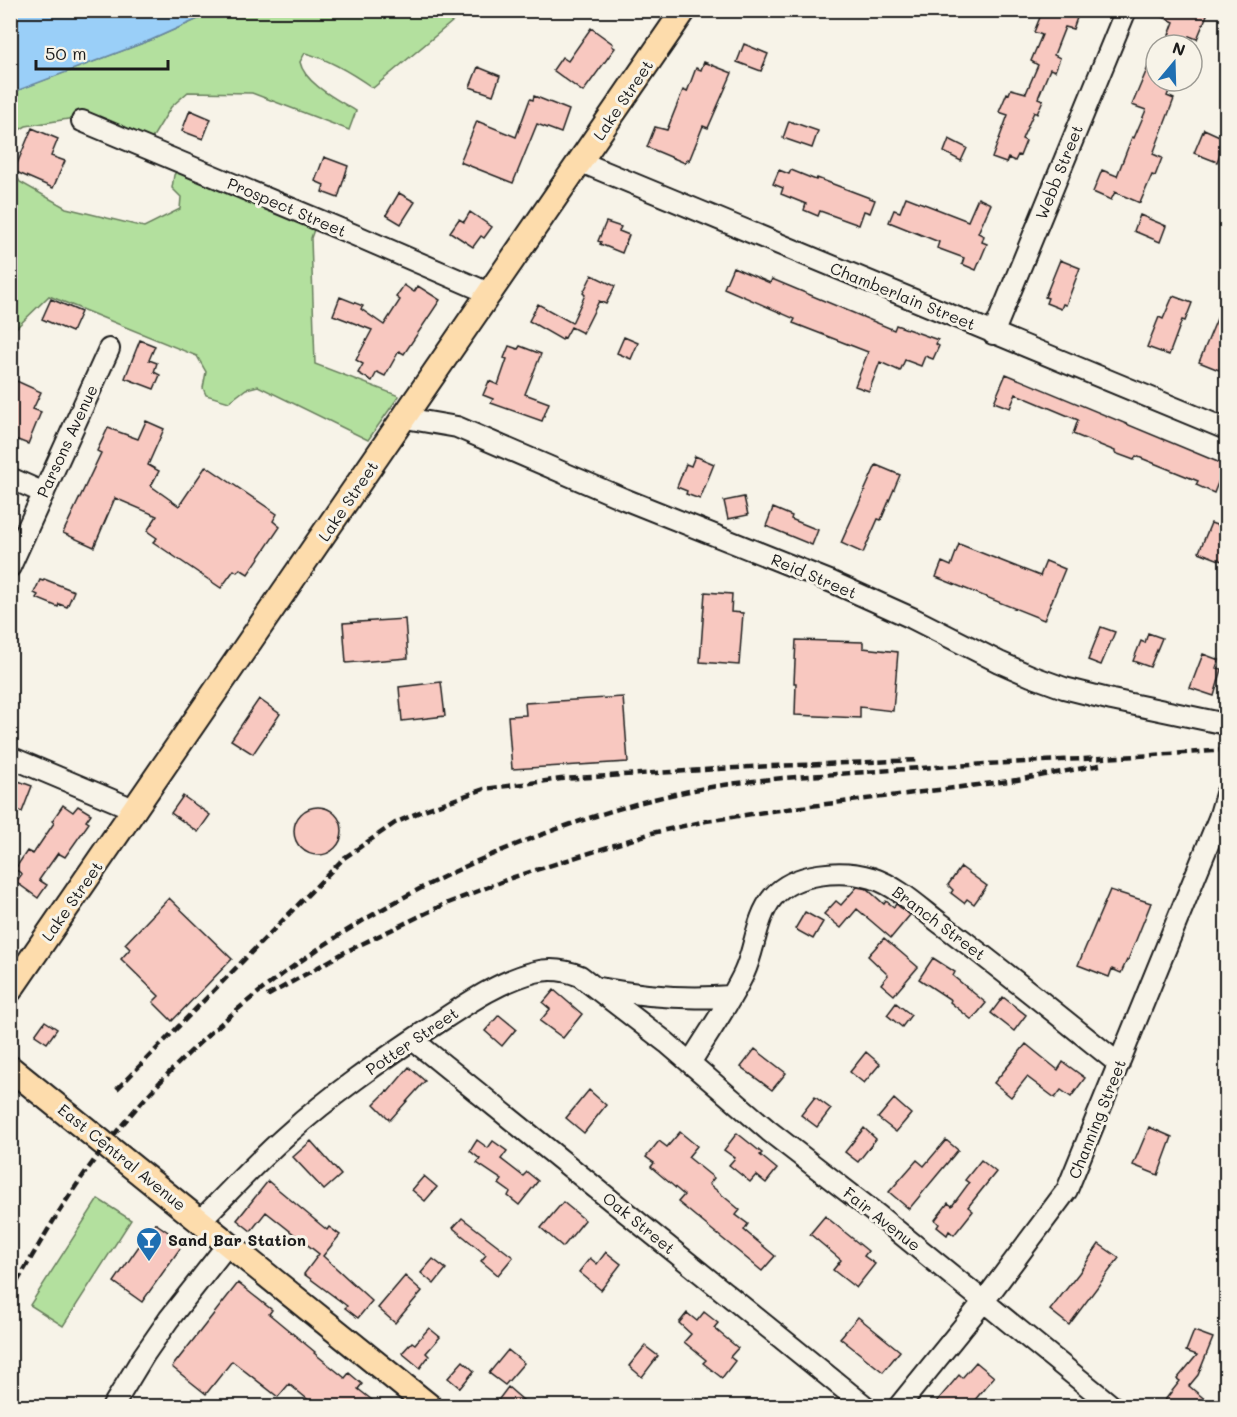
<svg xmlns="http://www.w3.org/2000/svg" width="1237" height="1417" font-family="Mali,sans-serif">
	<style>
		.green { fill: #b3e09e; stroke: #687e5d; stroke-width: 1.5 }
		.water { fill: #9acff8; stroke: #6887a0; stroke-width: 1.5 }
		.building { fill: #f8c8c0; stroke: #1c1c1c; stroke-width: 1.5 }
		.lines { fill: none; stroke-linecap: round; stroke-linejoin: round }
		.minor-casing { stroke: #1c1c1c; stroke-width: 24 }
		.major-casing { stroke: #1c1c1c; stroke-width: 28 }
		.minor { stroke: #f7f3e8; stroke-width: 20 }
		.major { stroke: #fddcac; stroke-width: 24 }
		.rail { stroke: #1c1c1c; stroke-width: 4.5; stroke-dasharray: 9 4.5; stroke-linecap: butt }
		.labels { text-anchor: middle; stroke-width: 6; stroke-linejoin: round; paint-order: stroke }
		.street-label { font-size: 16px; fill: #1c1c1c; stroke: #f7f3e8 }
		.poi-label { font-size: 16px; font-weight: bold; fill: #1c1c1c; stroke: #f7f3e8; text-anchor: start }
	</style>
	<rect width="100%" height="100%" fill="#f7f3e8"/>
	<filter id="ink" filterUnits="userSpaceOnUse"><feTurbulence type="fractalNoise" baseFrequency=".0167" numOctaves="2"/><feDisplacementMap in="SourceGraphic" scale="12" xChannelSelector="R" yChannelSelector="G"/><feConvolveMatrix kernelMatrix="1 2 1 2 8 2 1 2 1" color-interpolation-filters="sRGB"/></filter>
	<g filter="url(#ink)">
		<path class="green" d="M216,11H465L373,88C353,74 329,59 305,53L300,62C304,83 338,100 356,111L349,130L252,93L188,92L171,107L148,145L80,117L26,126L12,134L11,137L10,93L151,40Z
			M10,163L20,182L66,208L144,227L180,209L181,197L172,188L174,175L179,167L316,224L311,238L315,364L399,396L368,440L258,386L246,389L229,402L206,395L203,388L206,372L197,356L49,296L11,333Z
			M98,1199L131,1220L63,1326L30,1305Z"/>
		<path class="water" d="M11,10H216V11L151,40L11,93Z"/>
		<path class="building" d="M1043,10H1066L1078,15L1073,29L1065,27L1054,55L1060,58L1055,71L1050,69L1038,98L1043,100L1037,114L1034,112L1022,139L1026,141L1020,156L1018,155L1015,161L1008,158L1006,163L992,158L1008,115L999,112L1007,93L1009,94L1011,89L1026,93L1038,65L1031,61L1042,35L1034,32Z
			M1148,10H1196L1207,15L1197,39L1189,36L1186,42L1169,35L1174,22Z
			M591,28L613,44L612,46L615,48L583,92L553,70L562,57L568,61Z
			M744,44L768,54L761,71L737,62Z
			M1156,48V81H1173L1167,96L1174,99L1153,154L1162,158L1155,176L1152,175L1140,203L1115,192L1111,200L1093,192L1102,170L1117,176L1132,137L1134,138L1146,110L1132,105Z
			M704,62L732,73L708,128L703,126L689,161L687,159L685,163L647,147L655,127L667,130L683,90L687,92L696,68L701,70Z
			M478,67L500,76L493,95L470,87Z
			M534,96L569,110L561,133L537,124L513,183L460,162L477,121L516,137L530,99L533,100Z
			M190,110L211,119L203,139L182,131Z
			M789,121L818,131L812,148L783,138Z
			M32,128L58,139L51,156L65,161L53,188L14,171Z
			M1204,129L1226,139L1217,162L1194,153Z
			M949,139L967,148L961,161L944,152Z
			M324,157L348,166L338,198L322,192L324,185L315,181Z
			M779,170L789,174L791,170L816,180L817,178L875,200L870,213L864,211L859,225L820,211L818,216L804,210L806,204L781,194L783,188L773,184Z
			M399,193L415,202L401,224L386,215Z
			M906,197L968,221L978,198L991,204L978,233L984,236L982,242L987,244L976,270L962,264L964,258L937,248L939,242L889,222L894,210L900,212Z
			M470,212L492,227L484,238L481,236L473,247L450,232L459,219L464,222Z
			M1140,215L1166,226L1160,242L1134,231Z
			M606,222L621,227L619,231L629,235L622,253L600,244L601,242L598,241Z
			M1060,260L1080,268L1066,305L1063,304L1061,309L1046,303L1048,298L1045,297Z
			M733,267L770,283L772,279L894,330L896,325L938,340L936,344L939,346L933,359L925,356L921,366L905,360L900,371L880,362L869,391L855,386L868,352L793,323L795,319L724,288Z
			M592,275L615,286L606,304L599,301L583,333L571,327L565,338L563,337L562,340L529,321L538,304L572,323L585,295L583,293Z
			M404,285L414,292L418,286L440,300L404,354L399,351L385,376L377,372L372,381L358,373L363,364L356,360L372,330L333,315L340,297L363,306L361,309L384,325L400,300L396,297Z
			M1173,296L1192,303L1185,321L1182,320L1169,355L1147,347L1159,317L1163,319Z
			M1226,297L1227,368L1221,366L1219,370L1199,362Z
			M51,299L81,312L72,332L42,319Z
			M624,337L638,343L631,359L617,353Z
			M140,340L155,346L149,360L157,363L154,372L160,375L154,389L125,378Z
			M509,346L518,349L520,346L541,354L525,394L549,403L542,421L491,403L493,399L483,395L489,381L498,385L507,359L504,358Z
			M1006,374L1225,465L1214,493L1196,485L1198,481L1136,456L1134,460L1115,453V451L1073,434L1078,420L1016,394L1010,408L994,402Z
			M10,378L41,392L33,409L41,412L28,444L10,437Z
			M146,421L164,429L148,465L159,471L151,486L179,506L206,466L277,514L273,521L280,527L248,574L240,569L237,572L234,570L221,588L153,542L157,538L147,531L157,516L115,498L94,547L63,533L101,453L97,451L108,428L138,439Z
			M695,456L714,464L700,499L686,494L687,491L677,487L686,464L691,466Z
			M876,465L900,475L881,520L878,519L863,553L841,543Z
			M744,497L748,515L728,519L724,501Z
			M773,508L792,516L791,519L818,530L812,545L766,526Z
			M1211,523L1227,529V563L1199,552Z
			M959,544L1040,576L1046,561L1065,569L1044,620L936,577L942,562L951,566Z
			M44,579L74,591L67,607L59,604L58,607L36,598L38,595L34,593L40,580L43,581Z
			M705,592L732,594L731,612L743,613L739,665L700,662Z
			M405,619L408,658L346,663L343,623Z
			M1101,627L1115,632L1101,665L1088,660Z
			M1148,633L1162,638L1150,667L1133,661L1141,641L1145,643Z
			M796,640L863,642V648L898,652L893,711L860,707V718L795,715L796,683H794Z
			M1203,654L1219,660L1216,668L1222,669L1214,696L1190,688Z
			M441,682L445,716L402,721L399,687Z
			M623,697L628,762L512,769L508,716L526,715L525,703Z
			M259,699L280,714L253,754L231,740Z
			M10,778L32,786L22,812L10,808Z
			M183,796L210,815L198,832L171,813Z
			M63,805L73,812L78,806L91,814L86,821L89,823L65,857L58,853L39,880L47,885L38,898L16,882L22,874L15,869L27,851L33,854L54,823L52,821Z
			M294 831a24 24 0 1 1 48 0a24 24 0 1 1-48 0Z
			M961,867L987,886L974,904L967,899L964,903L951,893L953,890L948,885Z
			M857,887L867,889L884,904L886,901L894,907L896,904L910,915L891,938L857,909L841,928L824,914L836,901L841,905Z
			M1110,890L1151,903L1128,960H1127L1121,973L1112,969L1109,977L1078,965Z
			M169,898L232,959L172,1021L153,1002L159,996L121,959L130,949L125,944Z
			M805,912L823,922L813,939L795,929Z
			M884,938L918,967L894,995L881,984L888,975L868,956Z
			M933,958L955,972L953,976L986,1003L972,1020L950,1002L951,1000L919,979Z
			M554,990L582,1014L563,1038L540,1021L550,1009L543,1003Z
			M1003,997L1026,1015L1014,1031L991,1013Z
			M896,1003L911,1015L902,1027L887,1015Z
			M499,1015L516,1029L502,1046L485,1031Z
			M45,1021L57,1029L47,1043L35,1035Z
			M1026,1044L1058,1070L1063,1062L1085,1078L1071,1097L1061,1090L1055,1098L1027,1077L1011,1097L994,1083Z
			M755,1049L786,1073L772,1090L741,1067Z
			M866,1052L880,1064L864,1083L850,1072Z
			M409,1067L425,1081L390,1120L374,1104L387,1091L388,1092Z
			M589,1090L606,1105L584,1133L566,1118Z
			M815,1097L831,1109L817,1127L801,1115Z
			M894,1099L911,1114L896,1132L878,1118Z
			M1149,1127L1172,1137L1158,1175L1133,1165Z
			M864,1128L876,1139L858,1162L845,1152Z
			M680,1132L697,1146L688,1157L714,1178L709,1184L740,1210L736,1215L748,1224L744,1230L775,1256L762,1271L678,1202L684,1195L651,1167L654,1163L646,1157L659,1141L667,1147Z
			M737,1133L762,1153L760,1155L777,1169L766,1183L756,1175L750,1182L729,1165L735,1158L724,1150Z
			M477,1140L488,1148L493,1141L507,1151L501,1159L523,1176L527,1172L538,1181L519,1205L508,1196L510,1192L499,1184L502,1180L477,1163L480,1159L470,1151Z
			M946,1140L958,1150L909,1209L889,1192L917,1160L924,1166Z
			M311,1141L341,1175L324,1190L293,1157Z
			M981,1160L996,1172L968,1207L973,1211L954,1235L949,1231L947,1235L937,1227L939,1224L935,1220L948,1203L952,1206L969,1183L965,1180Z
			M424,1176L437,1187L425,1201L412,1190Z
			M268,1181L327,1230L329,1227L340,1235L323,1256L372,1301L358,1318L345,1308L347,1306L304,1274L319,1254L266,1212L251,1231L237,1220Z
			M563,1202L585,1220L563,1247L541,1228Z
			M825,1216L868,1251L864,1256L875,1264L856,1288L833,1270L841,1260L810,1234Z
			M462,1218L513,1257L498,1275L481,1261L486,1255L453,1228Z
			M155,1223L184,1243L142,1302L114,1282Z
			M1099,1244L1119,1258L1069,1325L1050,1310L1079,1273Z
			M606,1252L621,1264L601,1290L579,1272L590,1258L597,1264Z
			M433,1259L446,1269L434,1284L421,1273Z
			M405,1276L422,1291L395,1323L378,1308Z
			M238,1283L272,1310L269,1314L315,1352L314,1353L345,1378L349,1373L362,1384L358,1389L381,1407H317L289,1384L278,1397L232,1361L206,1394L172,1367Z
			M704,1312L718,1323L714,1328L738,1348L730,1357L735,1361L722,1378L703,1363L706,1360L684,1342L691,1334L679,1323L687,1313L697,1321Z
			M858,1317L900,1351L883,1372L840,1338Z
			M429,1328L440,1337L426,1353L429,1356L420,1368L402,1353L412,1342L415,1344Z
			M1194,1331L1213,1338L1198,1375L1189,1386L1214,1407H1173L1165,1400L1180,1381L1177,1379L1197,1355L1186,1351Z
			M645,1346L658,1356L642,1377L629,1366Z
			M508,1350L524,1363L505,1385L489,1373Z
			M463,1361L474,1371L460,1388L448,1378Z
			M976,1362L994,1377L969,1407H932L959,1375L962,1378Z
			M508,1387L531,1407H493Z"/>
		<g class="lines">
			<defs>
				<path id="minor" d="M82,121L357,236L491,294
					M581,162L1226,429
					M993,334L1126,10
					M405,418L457,427L624,499L832,582L912,618L999,662L1031,676L1064,688L1112,700L1226,724
					M10,478L44,493
					M10,567L109,349
					M10,757L136,810
					M599,988C643,996 686,1000 730,996
					M413,1040L865,1406
					M690,1063C707,1035 730,1003 744,973C755,950 756,917 773,897C795,872 842,869 872,878C897,886 919,907 940,923C1001,968 1060,1017 1119,1064
					M200,1221C229,1192 257,1161 288,1134C331,1095 379,1062 427,1030C461,1008 496,982 535,972C551,968 565,970 580,976L667,1043L769,1131L879,1216L1112,1406
					M113,1406L144,1355L169,1319L228,1244
					M899,1406L984,1301L1067,1190L1219,818L1226,794"/>
				<path id="major" d="M10,990L684,10
					M10,1068L429,1406"/>
			</defs>
			<use href="#minor" class="minor-casing"/>
			<use href="#major" class="major-casing"/>
			<use href="#minor" class="minor"/>
			<use href="#major" class="major"/>
			<path class="rail" d="M267,996L345,952L443,905L511,878L652,833L706,821L771,811L1017,780L1100,765
				M117,1089L344,858L395,823L424,810L484,789L561,779L750,767L919,760
				M10,1294C40,1243 69,1191 106,1145C221,997 385,890 560,828C614,809 668,793 724,785C776,777 828,775 879,771C995,762 1111,759 1226,750"/>
		</g>
	</g>
	<defs>
		<symbol id="bar-pin" viewBox="-11 -11 22 30"><path d="M0 17L-7.5 6A9.5 9.5 0 1 1 7.5 6Z" fill="#1f6fb2" stroke="#f7f3e8"/><path d="M-6-5H6L.8 .8V4.5H3.5V6h-7V4.5H-.8V.8Z" fill="#fff"/></symbol>
	</defs>
	<g fill-rule="evenodd">
		<use href="#bar-pin" x="134" y="1225" width="30" height="40"/>
	</g>
	<g class="labels">
		<g class="street-label">
			<text transform="translate(623 100) rotate(-56)" y="6">Lake Street</text>
			<text transform="translate(1059 172) rotate(-68)" y="6">Webb Street</text>
			<text transform="translate(287 207) rotate(23)" y="6">Prospect Street</text>
			<text transform="translate(903 296) rotate(22)" y="6">Chamberlain Street</text>
			<text transform="translate(67 441) rotate(-65)" y="6">Parsons Avenue</text>
			<text transform="translate(348 501) rotate(-56)" y="6">Lake Street</text>
			<text transform="translate(814 576) rotate(23)" y="6">Reid Street</text>
			<text transform="translate(72 901) rotate(-55)" y="6">Lake Street</text>
			<text transform="translate(939 923) rotate(37)" y="6">Branch Street</text>
			<text transform="translate(412 1041) rotate(-34)" y="6">Potter Street</text>
			<text transform="translate(1097 1119) rotate(-68)" y="6">Channing Street</text>
			<text transform="translate(122 1157) rotate(39)" y="6">East Central Avenue</text>
			<text transform="translate(882 1219) rotate(38)" y="6">Fair Avenue</text>
			<text transform="translate(639 1223) rotate(39)" y="6">Oak Street</text>
		</g>
		<g class="poi-label">
			<text x="168" y="1246">Sand Bar Station</text>
		</g>
	</g>
	<rect width="1237" height="1417" fill="none" stroke="#f7f3e8" stroke-width="36"/>
	<rect x="18" y="18" width="1201" height="1381" fill="none" stroke="#1c1c1c" stroke-width="2" filter="url(#ink)"/>
	<g transform="translate(1174 63) rotate(19)"><circle r="28" fill="#f7f3e8" stroke="#9f9d96" stroke-width="1.5"/>
	<path d="M0-4.5L10 22L0 15L-10 22Z" fill="#1f6fb2"/>
	<text y="-9" font-size="16" font-weight="bold" text-anchor="middle" fill="#1c1c1c">N</text>
	</g>
	<path d="M36 60v9h132v-9" fill="none" stroke="#1c1c1c" stroke-width="3"/>
	<text x="45" y="60" font-size="18" fill="#1c1c1c" stroke="#f7f3e8" stroke-width="4.5" paint-order="stroke">50 m</text>
</svg>
